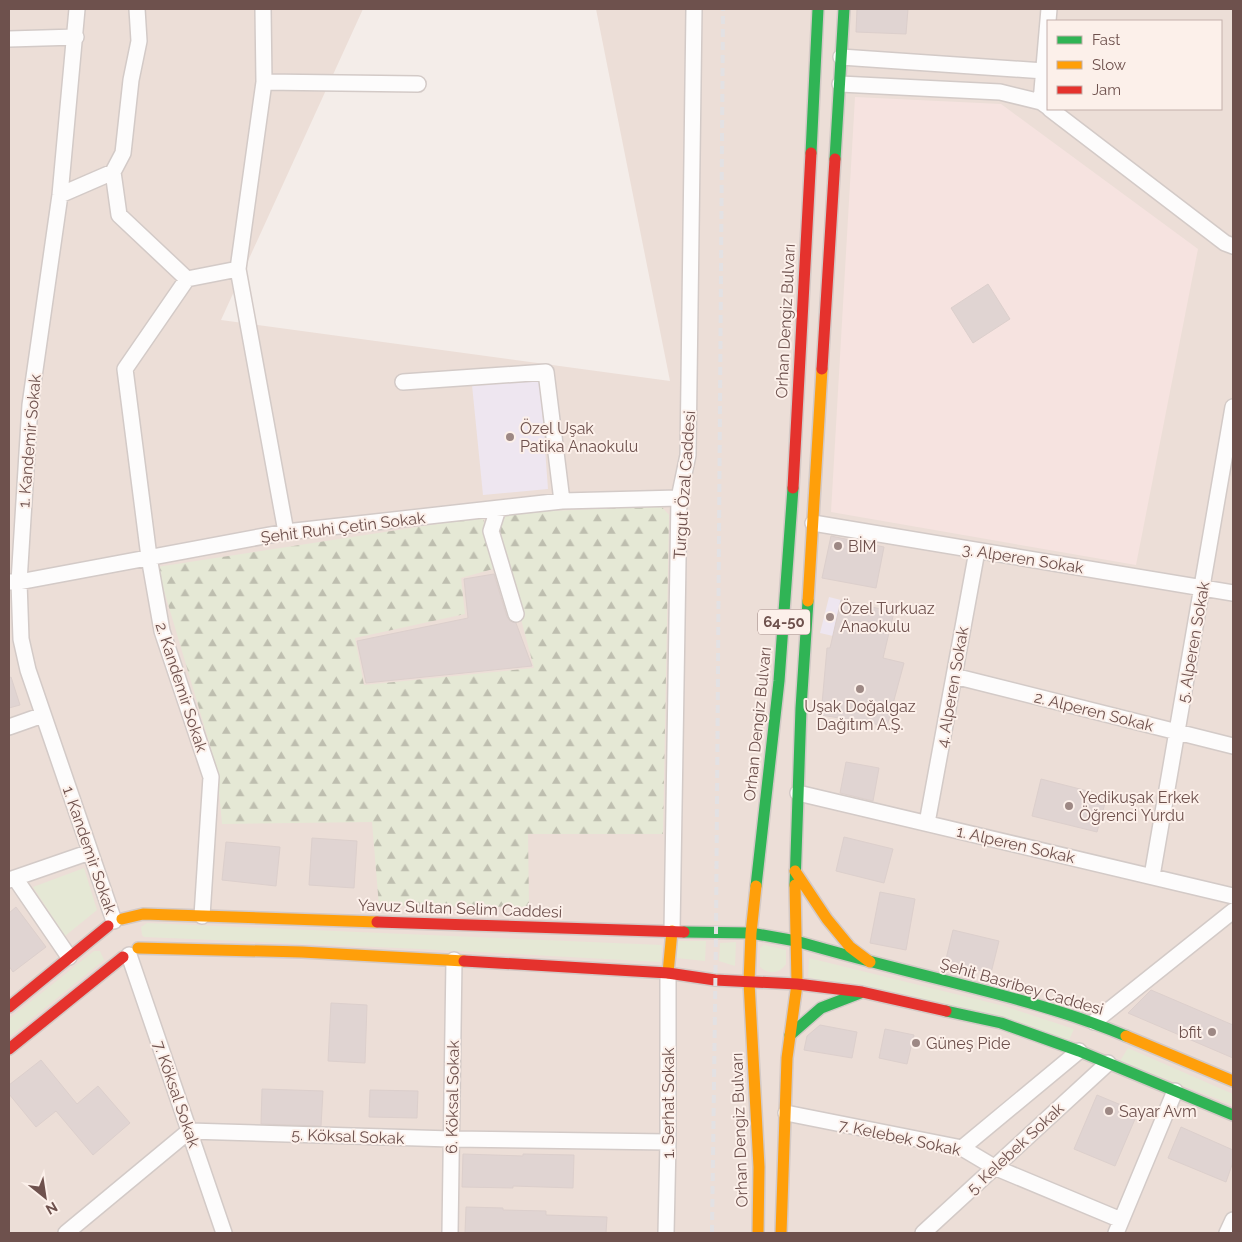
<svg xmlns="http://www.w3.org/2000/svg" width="1242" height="1242" font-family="Raleway,sans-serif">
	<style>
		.residential { fill: #ecded7; fill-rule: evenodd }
		.commercial { fill: #f6e3e0 }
		.education { fill: #eee6f0 }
		.green { fill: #e5e8d5 }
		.forest { fill: url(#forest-firs) }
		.building { fill: #e0d4d2; stroke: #dccfcc }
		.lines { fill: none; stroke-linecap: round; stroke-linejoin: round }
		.street-casing { stroke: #d3cac7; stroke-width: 18 }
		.fast-casing { stroke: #d3c9c6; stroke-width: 14 }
		.slow-casing { stroke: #d3c9c6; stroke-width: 14 }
		.jam-casing { stroke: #d3c9c6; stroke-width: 14 }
		.street { stroke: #fdfcfc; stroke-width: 15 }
		.fast { stroke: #30b455; stroke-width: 11 }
		.slow { stroke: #ff9f0a; stroke-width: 11 }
		.jam { stroke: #e5322d; stroke-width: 11 }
		.rail { stroke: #e3e1e3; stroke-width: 4; stroke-dasharray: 8 5; stroke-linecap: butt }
		.poi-dot { fill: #9d8884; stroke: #fcf0ea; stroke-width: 2 }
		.labels { text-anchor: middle; stroke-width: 4; stroke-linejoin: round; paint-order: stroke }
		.shield { fill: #fcf0ea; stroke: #99817c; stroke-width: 1 }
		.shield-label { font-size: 15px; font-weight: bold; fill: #6e514d }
		.street-label { font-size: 16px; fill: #6e514d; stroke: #fcf0ea }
		.poi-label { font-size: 16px; fill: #6e514d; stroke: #fcf0ea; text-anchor: start }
	</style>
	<defs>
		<pattern id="forest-firs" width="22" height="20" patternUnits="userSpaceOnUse" patternTransform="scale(1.25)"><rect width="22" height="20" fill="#e5e8d5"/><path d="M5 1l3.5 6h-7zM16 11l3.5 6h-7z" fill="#bebeaf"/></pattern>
	</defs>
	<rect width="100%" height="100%" fill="#f4ede9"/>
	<path class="residential" d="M9,9H363L221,320L670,381L596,9H1233V1233H9ZM1048,21H1221V109H1048Z"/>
	<path class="commercial" d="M855,97L1001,104L1198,249L1136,565L831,512Z"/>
	<path class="education" d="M540,381L548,489L483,495L472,385Z
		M829,597L841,600L833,636L820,633Z"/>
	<path class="green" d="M84,868L97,910L65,936L33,887Z
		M147,923L662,945L661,962L420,949L144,937L142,935L141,927Z
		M678,941H706L705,961L676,958Z
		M736,942L735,966L719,961L720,943Z
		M764,945L786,950V964C779,974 769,975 760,967V948Z
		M94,951H100L104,960L9,1037V1019Z
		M809,958L1004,1006L1074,1029L1069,1040L808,977Z
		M1128,1048L1233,1094V1105L1120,1061Z"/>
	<path class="forest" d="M661,506L669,515L663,834H528L529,907L379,906L372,822L222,824L217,769L157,567L483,517L493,569L461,578L465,614L355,638L364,685L534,668L498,533L507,513Z"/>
	<path class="building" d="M857,9H908L906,34L856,32Z
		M988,284L1010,319L973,343L951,308Z
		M831,536L884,547L876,588L822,578Z
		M494,574L507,617L510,621L516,623L532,666L366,683L357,641L468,618L464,579Z
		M841,600L894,612L883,658L904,663L887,726L821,715L827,648H830Z
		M11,677L20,705L9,708V678Z
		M846,762L879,768L873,801L840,793Z
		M1041,779L1107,796L1097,832L1032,816Z
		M844,837L893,849L884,883L836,871Z
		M312,838L357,841L354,888L309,885Z
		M226,842L280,847L276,886L222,880Z
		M880,892L915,899L906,950L870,943Z
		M16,907L46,947L13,972L9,966V913Z
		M953,930L999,941L991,973L945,963Z
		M1151,990L1233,1025V1058L1128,1013Z
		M331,1003L367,1005L365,1063L328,1061Z
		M820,1025L857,1032L852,1058L804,1050L807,1036Z
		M885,1029L914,1035L907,1064L879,1058Z
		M41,1060L77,1104L98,1086L130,1123L93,1155L56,1111L36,1127L9,1094V1085Z
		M262,1089L323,1091L321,1126L261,1124Z
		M370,1090L418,1091L417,1118L369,1117Z
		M1097,1095L1138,1112L1115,1166L1074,1149Z
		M1181,1127L1233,1150V1162L1226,1182L1168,1158Z
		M463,1154L523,1156V1154L574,1155L573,1188L513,1186V1188L462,1187Z
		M466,1207L503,1208V1210L546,1211V1215L607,1217L606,1233H465Z"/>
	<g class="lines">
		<defs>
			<path id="street" d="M77,9L60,195L30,405L19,582L21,639L28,670L114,921
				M9,39L76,37
				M841,57L1044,71
				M264,82L418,84
				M840,84L1000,92L1041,102L1048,107
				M1041,102L1049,9
				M1050,109L1225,243L1233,246
				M113,172L119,215L187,279
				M60,195L113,172L123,153L131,80L139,41L137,9
				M238,269L286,532
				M403,382L546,372L562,501
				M498,509L491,531L516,614
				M813,523L1233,593
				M10,582H19L286,532L562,501L679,498
				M954,676L1233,746
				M9,727L43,715
				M798,793L1233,896
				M927,823L977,551
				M1152,876L1233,407
				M15,878L69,957
				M9,880L90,852
				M202,916L211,777L162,631L149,557L125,369L187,279L238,269L264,82L263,9
				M672,931L679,498L688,455L694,9
				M129,955L224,1233
				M1094,1022L1233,911
				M786,1113L962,1148L994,1167L1121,1220
				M962,1148L1079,1051
				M66,1233L189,1131L451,1139L668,1142
				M450,1233L454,960
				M666,1233L668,1142V973
				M923,1233L1108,1063
				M1116,1233L1175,1091
				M1227,1233L1233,1220"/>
			<path id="fast" d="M811,153L818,9
				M835,159L844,9
				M795,885L801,708L808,601
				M756,886L779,681L793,488
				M684,932L751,933L796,941
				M796,941C847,956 899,969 951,982C1010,997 1069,1012 1126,1036
				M946,1011L1001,1023L1079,1051L1233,1115
				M790,1035L821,1008L860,993"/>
			<path id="slow" d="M808,601L822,369
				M795,871L827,919L850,947L870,962
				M756,886L751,933L749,982L759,1167L758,1233
				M122,919L143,914L377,922
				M138,948L302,952L464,961
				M668,973L672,931
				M1126,1036L1233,1081
				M781,1233L787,1058L797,984L795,885"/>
			<path id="jam" d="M822,369L835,159
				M793,488L811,153
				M377,922L684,932
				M464,961L668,973L715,980L797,984
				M797,984L862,992L946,1011
				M9,1007L108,926
				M9,1049L123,957"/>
		</defs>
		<use href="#street" class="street-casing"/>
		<use href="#fast" class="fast-casing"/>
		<use href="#slow" class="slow-casing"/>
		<use href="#jam" class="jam-casing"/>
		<use href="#street" class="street"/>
		<use href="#fast" class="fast"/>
		<use href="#slow" class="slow"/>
		<use href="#jam" class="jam"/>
		<path class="rail" d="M712,1233L716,933L723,9"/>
	</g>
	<g class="poi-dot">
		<circle cx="510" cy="437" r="5"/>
		<circle cx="838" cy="546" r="5"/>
		<circle cx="830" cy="617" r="5"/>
		<circle cx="860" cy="689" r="5"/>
		<circle cx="1069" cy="806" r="5"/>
		<circle cx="1212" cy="1032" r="5"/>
		<circle cx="916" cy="1043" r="5"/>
		<circle cx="1109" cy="1111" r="5"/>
	</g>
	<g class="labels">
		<rect class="shield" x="758" y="609.5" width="52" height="25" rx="4"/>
		<g class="shield-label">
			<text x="784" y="627">64-50</text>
		</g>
		<g class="street-label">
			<text transform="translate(785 321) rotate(-87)" y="6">Orhan Dengiz Bulvarı</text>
			<text transform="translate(29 441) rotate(-85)" y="6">1. Kandemir Sokak</text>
			<text transform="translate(684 485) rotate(-86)" y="6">Turgut Özal Caddesi</text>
			<text transform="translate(343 527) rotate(-7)" y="6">Şehit Ruhi Çetin Sokak</text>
			<text transform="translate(1023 558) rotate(9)" y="6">3. Alperen Sokak</text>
			<text transform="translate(1193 642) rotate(-80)" y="6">5. Alperen Sokak</text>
			<text transform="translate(182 687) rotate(72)" y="6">2. Kandemir Sokak</text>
			<text transform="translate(952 687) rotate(-80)" y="6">4. Alperen Sokak</text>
			<text transform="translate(1094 711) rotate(14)" y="6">2. Alperen Sokak</text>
			<text transform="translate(757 724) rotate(-84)" y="6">Orhan Dengiz Bulvarı</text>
			<text transform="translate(1016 844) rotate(13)" y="6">1. Alperen Sokak</text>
			<text transform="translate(90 850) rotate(71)" y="6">1. Kandemir Sokak</text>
			<text transform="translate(460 908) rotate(2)" y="6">Yavuz Sultan Selim Caddesi</text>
			<text transform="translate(1022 986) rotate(16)" y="6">Şehit Basribey Caddesi</text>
			<text transform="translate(177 1094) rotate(71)" y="6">7. Köksal Sokak</text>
			<text transform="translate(452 1097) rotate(-89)" y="6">6. Köksal Sokak</text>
			<text transform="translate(668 1103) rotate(-90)" y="6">1. Serhat Sokak</text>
			<text transform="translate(739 1130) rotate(-92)" y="6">Orhan Dengiz Bulvarı</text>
			<text transform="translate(348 1136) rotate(2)" y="6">5. Köksal Sokak</text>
			<text transform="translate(900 1137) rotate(12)" y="6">7. Kelebek Sokak</text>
			<text transform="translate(1015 1148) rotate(-43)" y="6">5. Kelebek Sokak</text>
		</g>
		<g class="poi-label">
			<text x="520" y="434">Özel Uşak<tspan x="520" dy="18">Patika Anaokulu</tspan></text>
			<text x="848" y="552">BİM</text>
			<text x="840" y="614">Özel Turkuaz<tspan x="840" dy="18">Anaokulu</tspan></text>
			<text x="860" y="712" text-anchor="middle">Uşak Doğalgaz<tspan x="860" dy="18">Dağıtım A.Ş.</tspan></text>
			<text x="1079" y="803">Yedikuşak Erkek<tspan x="1079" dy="18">Öğrenci Yurdu</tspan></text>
			<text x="1202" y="1038" text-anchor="end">bfit</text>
			<text x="926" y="1049">Güneş Pide</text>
			<text x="1119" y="1117">Sayar Avm</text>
		</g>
	</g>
	<rect width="1242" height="1242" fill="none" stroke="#6e514d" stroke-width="20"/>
	<rect x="1047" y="20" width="175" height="90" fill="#fcf0ea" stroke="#c3b0ab"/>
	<rect x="1057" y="36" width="25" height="8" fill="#30b455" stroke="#c3b0ab"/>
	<text x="1092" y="45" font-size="15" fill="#6e514d">Fast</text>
	<rect x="1057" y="61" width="25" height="8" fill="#ff9f0a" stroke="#c3b0ab"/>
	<text x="1092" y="70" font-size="15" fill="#6e514d">Slow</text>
	<rect x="1057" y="86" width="25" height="8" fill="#e5322d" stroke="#c3b0ab"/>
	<text x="1092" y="95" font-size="15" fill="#6e514d">Jam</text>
	<g transform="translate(45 1197) rotate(150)" stroke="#fcf0ea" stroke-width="4" paint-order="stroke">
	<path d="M0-4L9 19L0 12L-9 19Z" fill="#6e514d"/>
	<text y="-8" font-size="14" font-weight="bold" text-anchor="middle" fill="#6e514d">N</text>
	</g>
</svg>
